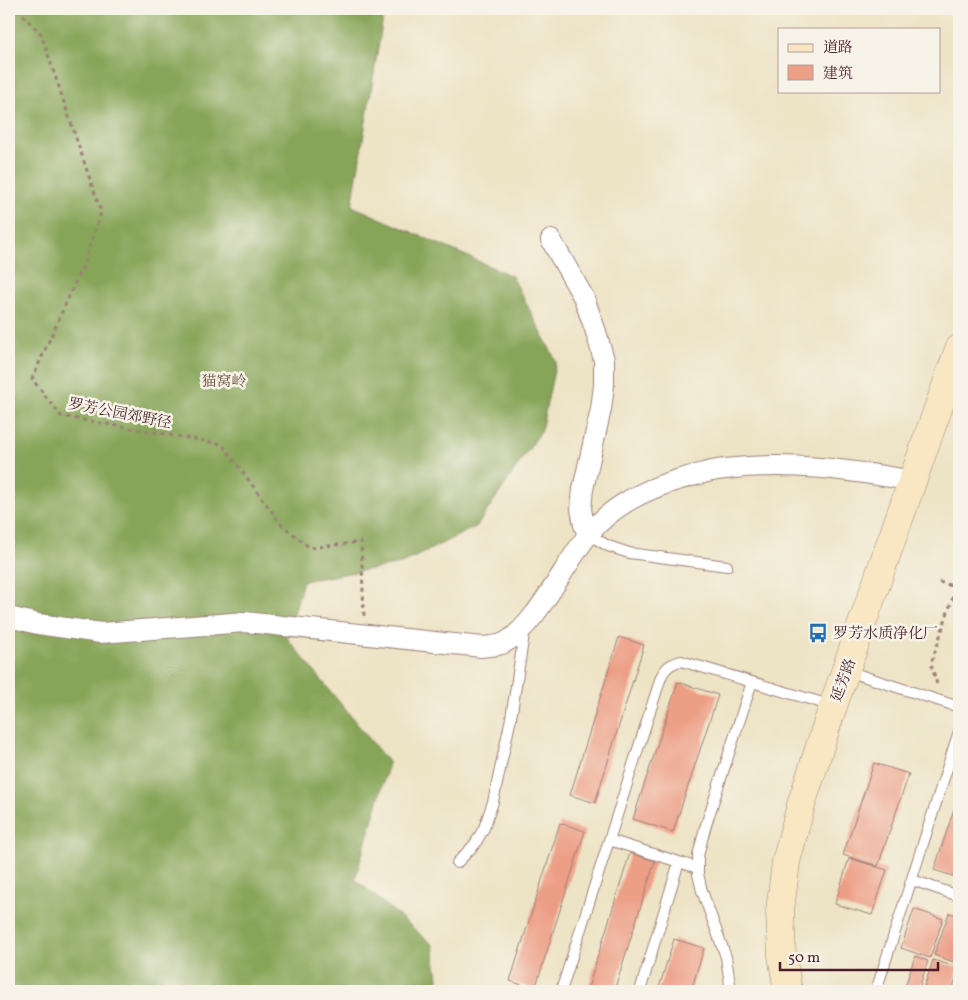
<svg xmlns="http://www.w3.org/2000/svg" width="968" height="1000" font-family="Vollkorn,'Noto Serif SC',serif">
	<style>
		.forest { fill: #87a558; stroke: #686242 }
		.building { fill: #ed9f86 }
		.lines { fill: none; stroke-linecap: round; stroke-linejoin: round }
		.service-casing { stroke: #9c8178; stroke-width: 12 }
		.minor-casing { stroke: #9c8178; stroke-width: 22 }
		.secondary-casing { stroke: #9c8178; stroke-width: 29 }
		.path { stroke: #9c8178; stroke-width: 3; stroke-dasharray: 4 4; stroke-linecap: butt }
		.service { stroke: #fff; stroke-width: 10 }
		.minor { stroke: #fff; stroke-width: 20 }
		.secondary { stroke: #f9e7c3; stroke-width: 28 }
		.labels { text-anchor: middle; stroke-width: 5; stroke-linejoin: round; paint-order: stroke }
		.park-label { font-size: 15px; fill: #674f3c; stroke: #f7f3e8 }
		.street-label { font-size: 15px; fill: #4a1f2b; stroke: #f7f3e8 }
		.poi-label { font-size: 15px; fill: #4a1f2b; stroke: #f7f3e8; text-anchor: start }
	</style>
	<rect width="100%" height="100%" fill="#f7f3e8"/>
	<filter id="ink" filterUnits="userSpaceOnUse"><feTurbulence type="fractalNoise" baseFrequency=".02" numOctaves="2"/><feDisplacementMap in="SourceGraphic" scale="10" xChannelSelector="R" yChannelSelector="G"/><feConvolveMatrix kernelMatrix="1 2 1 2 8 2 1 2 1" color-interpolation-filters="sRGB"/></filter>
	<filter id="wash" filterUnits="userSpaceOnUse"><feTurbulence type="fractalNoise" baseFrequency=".0096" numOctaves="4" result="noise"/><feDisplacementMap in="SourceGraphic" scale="20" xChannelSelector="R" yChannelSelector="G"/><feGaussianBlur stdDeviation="1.12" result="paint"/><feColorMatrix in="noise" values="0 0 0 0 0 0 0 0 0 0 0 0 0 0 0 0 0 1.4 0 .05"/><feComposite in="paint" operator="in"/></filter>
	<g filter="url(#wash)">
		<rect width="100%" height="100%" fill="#ede3c5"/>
		<path class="forest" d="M9,9H389L384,12L352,206L512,276L556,361L541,431L477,526L401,564L303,581L287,638L389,763L355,879L433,945L440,991H9Z"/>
		<g id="blocks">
			<path class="building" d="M619,637L644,645L595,803L570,795Z
				M678,682L718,695L673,832L633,819Z
				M874,763L909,774L878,866L843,855Z
				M959,794V878L934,870Z
				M560,823L585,831L535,989L510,981Z
				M630,853L655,861L614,991H587Z
				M849,858L887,870L872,915L835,904Z
				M914,909L943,919L930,958L901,948Z
				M949,913L959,916V964L934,955Z
				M674,939L704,948L691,991H658Z
				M915,956L928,961L918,991L905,987Z
				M933,960L959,968L952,991H923Z"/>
		</g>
	</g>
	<g filter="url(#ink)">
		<use href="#blocks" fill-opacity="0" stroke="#9c8178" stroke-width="1"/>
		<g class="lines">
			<defs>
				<path id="service" d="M588,534L608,546L629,553L727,566
					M847,671L959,707
					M609,840L698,868
					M457,863L475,844L484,828L493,802L511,718L525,628
					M912,880L959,896
					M561,991L661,677C666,667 670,664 681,661L833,706
					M640,991L679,862
					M731,991L726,957L702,891L698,874V856L705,828L752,682
					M876,991L959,731"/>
				<path id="minor" d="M551,240L584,298L596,332L604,360V385L601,409L583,489L581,509L584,525L588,534
					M9,617L38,624L101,633L245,622L482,647C489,646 498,646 504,643C536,626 564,565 588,535C613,504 649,487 688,477C700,474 712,470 725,469C789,461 850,470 914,481"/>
				<path id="secondary" d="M788,991L782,956L780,911L786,862L801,805L833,706L959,349"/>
			</defs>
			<use href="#service" class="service-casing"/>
			<use href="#minor" class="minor-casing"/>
			<use href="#secondary" class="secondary-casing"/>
			<path class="path" d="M17,9L41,34L101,212L84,263L32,379L61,416L222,444L281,524L310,548L361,542L364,616
				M939,582L959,588
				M937,684L931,664L958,581H959"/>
			<use href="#service" class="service"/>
			<use href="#minor" class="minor"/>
			<use href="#secondary" class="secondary"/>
		</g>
	</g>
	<defs>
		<symbol id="bus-bare" viewBox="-9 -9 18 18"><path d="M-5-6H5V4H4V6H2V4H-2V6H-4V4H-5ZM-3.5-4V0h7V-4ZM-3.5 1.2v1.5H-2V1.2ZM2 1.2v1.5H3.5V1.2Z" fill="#1f6fb2" stroke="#f7f3e8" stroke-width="2.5" paint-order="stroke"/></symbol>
	</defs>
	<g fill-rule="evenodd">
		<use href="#bus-bare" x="804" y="619" width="28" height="28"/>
	</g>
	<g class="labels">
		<g class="park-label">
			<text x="224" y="386">猫窝岭</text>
		</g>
		<g class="street-label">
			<text transform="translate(120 413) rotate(11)" y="5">罗芳公园郊野径</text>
			<text transform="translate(843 680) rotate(-70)" y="5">延芳路</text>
		</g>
		<g class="poi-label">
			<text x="833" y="638">罗芳水质净化厂</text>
		</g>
	</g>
	<rect width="968" height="1000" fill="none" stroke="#f7f3e8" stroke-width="30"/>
	<rect x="778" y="28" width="162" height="65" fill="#f7f3e8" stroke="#b29e9c"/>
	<rect x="788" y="44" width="25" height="8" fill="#f9e7c3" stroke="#b29e9c"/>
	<text x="823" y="52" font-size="15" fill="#4a1f2b">道路</text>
	<rect x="788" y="65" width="25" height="15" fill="#ed9f86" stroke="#b29e9c"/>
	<text x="823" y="78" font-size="15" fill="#4a1f2b">建筑</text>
	<path d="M780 962v8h158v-8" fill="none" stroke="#4a1f2b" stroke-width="2.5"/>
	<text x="788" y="962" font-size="15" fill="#4a1f2b" stroke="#f7f3e8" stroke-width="4" paint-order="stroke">50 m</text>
</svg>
